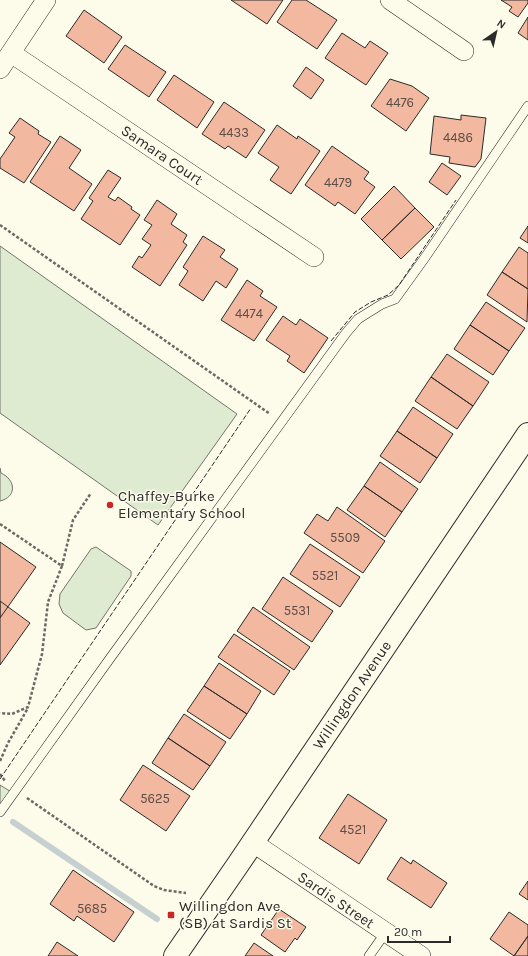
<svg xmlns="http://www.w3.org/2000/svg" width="528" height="956" font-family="Karla,sans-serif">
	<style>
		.green { fill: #deebd1; stroke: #74746e }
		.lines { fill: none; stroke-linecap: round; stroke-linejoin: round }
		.stream { stroke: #c7d0d0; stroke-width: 6 }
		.building { fill: #f2b8a0; stroke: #2b2b2b }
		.service-casing { stroke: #2b2b2b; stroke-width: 10 }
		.minor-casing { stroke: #2b2b2b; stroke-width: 20 }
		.secondary-casing { stroke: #2b2b2b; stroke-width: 24 }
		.path { stroke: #6a6964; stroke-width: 2.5; stroke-dasharray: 3 2; stroke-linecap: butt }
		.service { stroke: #fdfbea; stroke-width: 9 }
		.minor { stroke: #fdfbea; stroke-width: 19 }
		.secondary { stroke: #fdfbea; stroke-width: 22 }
		.fence { stroke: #2b2b2b; stroke-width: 1; stroke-dasharray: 5 2; stroke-linecap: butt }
		.poi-dot { fill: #c62828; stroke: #fdfbea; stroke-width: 1.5 }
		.labels { text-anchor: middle; stroke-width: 3; stroke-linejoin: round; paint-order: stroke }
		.number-label { font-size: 13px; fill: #5d4e48 }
		.street-label { font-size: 15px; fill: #2b2b2b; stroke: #fdfbea }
		.poi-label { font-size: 15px; fill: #2b2b2b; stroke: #fdfbea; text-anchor: start }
	</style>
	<rect width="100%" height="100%" fill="#fdfbea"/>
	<path class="green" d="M0,246L237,414L158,525L0,413Z
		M0,468L1,473C16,480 17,497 0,501Z
		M96,547L131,571V576L96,628L86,630L63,613L59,604L60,594L91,549Z
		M0,785L13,793L0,812Z"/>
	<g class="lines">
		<path class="stream" d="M13,822L157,919"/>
	</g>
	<path class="building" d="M231,0H283L267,24Z
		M292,0H306L337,20L317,49L277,22Z
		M501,0H528V3L518,17L509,11L512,7Z
		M84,10L122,37L104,63L66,36Z
		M528,17V40L518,33Z
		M342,33L365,48L370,41L388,53L366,85L325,58Z
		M125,45L166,72L149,97L108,69Z
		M306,67L324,80L311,99L293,86Z
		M174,75L214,102L197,128L157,100Z
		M390,79L412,86L429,98L406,131L371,106Z
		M224,102L265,130L246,158L228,146L225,149L202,134Z
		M461,115L486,118L481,159L475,167L449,163L450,157L430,154L434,116L461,120Z
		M20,118L39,131L38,134L51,142L24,183L0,168V159L15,137L9,133Z
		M277,125L297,139L298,136L320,151L291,194L270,180L279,167L258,153Z
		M60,136L81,150L69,168L92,184L74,211L30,182Z
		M332,146L369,172L364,179L375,187L355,214L338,202L335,206L305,185Z
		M442,163L461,176L447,195L429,182Z
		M108,170L121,178L108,197L115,201L118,197L132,207L131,209L140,215L120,245L81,219L93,201L89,198Z
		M394,186L415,208L382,240L361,219Z
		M157,200L177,214L171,224L187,235L183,242L187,245L160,286L132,267L139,256L142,258L151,245L142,239L152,225L144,220Z
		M415,208L434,227L401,259L382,240Z
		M528,226V243L520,238Z
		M203,236L225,250L220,257L238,269L226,288L216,281L203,301L179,285L188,271L183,267Z
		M519,247L528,253V289L502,272Z
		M502,272L528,289L527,322L487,295Z
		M247,280L263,291L260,296L277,307L254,341L221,320Z
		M486,302L525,328L509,351L470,325Z
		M283,316L296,325L300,319L328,338L304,373L287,361L290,356L266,340Z
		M470,325L509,351L493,375L454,349Z
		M447,354L489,382L473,406L431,377Z
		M431,377L473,406L457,429L415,401Z
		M413,407L453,434L437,458L397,431Z
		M397,431L437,458L420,483L380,456Z
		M380,462L418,489L402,512L364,486Z
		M364,486L402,512L385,537L347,510Z
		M337,507L385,541L363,573L304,533L317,514L328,521Z
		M0,542L36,567L0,618Z
		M310,544L360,577L340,607L290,574Z
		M283,577L333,611L312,642L262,609Z
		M0,601L30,623L0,665Z
		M253,607L310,647L294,670L237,631Z
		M234,634L290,671L274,695L218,657Z
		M219,663L261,691L247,714L204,686Z
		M204,686L247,714L230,739L187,711Z
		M184,714L226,742L210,766L168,738Z
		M168,738L210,766L193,790L152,763Z
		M143,765L190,796L166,831L120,800Z
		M348,794L387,820L359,864L319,838Z
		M401,857L411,864L413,860L447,883L431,908L387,879Z
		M73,870L134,912L114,942L77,916L74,921L50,904Z
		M528,881V900L519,894Z
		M279,909L306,927L297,940L295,938L285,952L261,935Z
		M509,912L528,925V936L514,956L490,939Z
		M528,936V956H514Z
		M57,942L78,956H48Z
		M254,943L273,956H245Z"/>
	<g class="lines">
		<defs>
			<path id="service" d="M0,812L111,657L346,333L358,319L382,304L395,299L426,256L528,106
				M369,956L386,932"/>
			<path id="minor" d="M390,0L464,51
				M11,53L314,257
				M0,69L46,0
				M252,842L421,956"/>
			<path id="secondary" d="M175,956L239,863L528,434"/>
		</defs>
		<use href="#service" class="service-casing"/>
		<use href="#minor" class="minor-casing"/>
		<use href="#secondary" class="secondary-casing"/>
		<path class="path" d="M0,225L270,414
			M0,524L62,566L48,602L42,654L28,707L12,714L0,713
			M62,566L73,520L91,493
			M0,761L8,743L28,708
			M0,774L5,781
			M27,798L154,886L164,890L186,893"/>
		<use href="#service" class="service"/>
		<use href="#minor" class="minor"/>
		<use href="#secondary" class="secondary"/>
		<path class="fence" d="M331,341L355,312L371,302L388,295L399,285L456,200
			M0,779L251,408"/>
	</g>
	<g class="poi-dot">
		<circle cx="110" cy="505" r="4"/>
		<rect x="167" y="911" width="8" height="8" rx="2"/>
	</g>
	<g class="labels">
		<g class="number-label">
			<text x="400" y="107">4476</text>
			<text x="234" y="137">4433</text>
			<text x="458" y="142">4486</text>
			<text x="338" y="187">4479</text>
			<text x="249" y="318">4474</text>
			<text x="345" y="542">5509</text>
			<text x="325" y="580">5521</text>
			<text x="297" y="615">5531</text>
			<text x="155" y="803">5625</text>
			<text x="353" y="834">4521</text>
			<text x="92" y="913">5685</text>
		</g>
		<g class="street-label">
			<text transform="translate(162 155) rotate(34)" y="5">Samara Court</text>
			<text transform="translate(352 695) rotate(-56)" y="5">Willingdon Avenue</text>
			<text transform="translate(336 900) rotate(34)" y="5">Sardis Street</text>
		</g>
		<g class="poi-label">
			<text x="118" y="501">Chaffey-Burke<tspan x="118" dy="17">Elementary School</tspan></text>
			<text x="179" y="911">Willingdon Ave<tspan x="179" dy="17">(SB) at Sardis St</tspan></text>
		</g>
	</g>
	<g transform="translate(496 32) rotate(34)" stroke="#fdfbea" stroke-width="3" paint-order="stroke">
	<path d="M0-3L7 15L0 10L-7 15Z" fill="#2b2b2b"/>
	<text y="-6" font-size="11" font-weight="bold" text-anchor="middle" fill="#2b2b2b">N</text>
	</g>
	<path d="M388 936v6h62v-6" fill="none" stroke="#2b2b2b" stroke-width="2"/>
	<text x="394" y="936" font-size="12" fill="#2b2b2b" stroke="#fdfbea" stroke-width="3" paint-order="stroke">20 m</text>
</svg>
